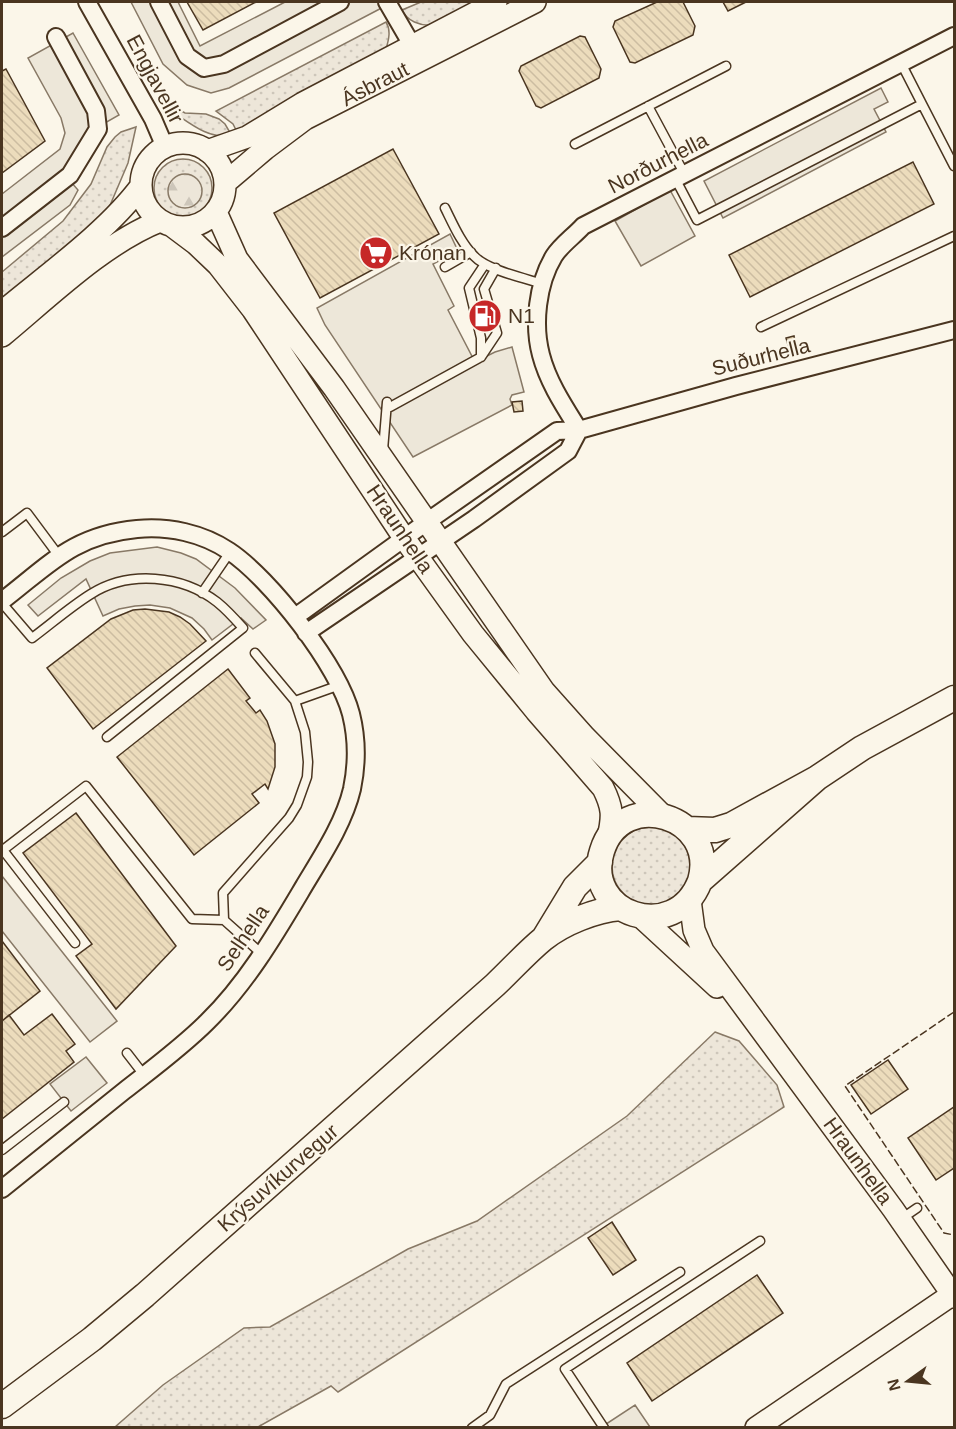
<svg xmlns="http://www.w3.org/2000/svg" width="956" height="1429" font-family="Helvetica,sans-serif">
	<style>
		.grass { fill: url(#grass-dots); stroke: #887966; stroke-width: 1.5 }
		.forest { fill: url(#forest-firs); stroke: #887966; stroke-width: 1.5 }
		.parking { fill: #ede7d9; stroke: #887966; stroke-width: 1.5 }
		.building { fill: url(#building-back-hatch); stroke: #4a3520; stroke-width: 1.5 }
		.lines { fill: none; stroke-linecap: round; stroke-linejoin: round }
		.service-casing { stroke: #4a3520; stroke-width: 11 }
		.minor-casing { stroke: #4a3520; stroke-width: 20 }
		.tertiary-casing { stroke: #4a3520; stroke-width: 24 }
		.secondary-casing { stroke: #4a3520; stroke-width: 27 }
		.service { stroke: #fbf6e9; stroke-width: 8 }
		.minor { stroke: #fbf6e9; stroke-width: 16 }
		.tertiary { stroke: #fbf6e9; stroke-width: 21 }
		.secondary { stroke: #fbf6e9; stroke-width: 24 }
		.fence { stroke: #4a3520; stroke-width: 1.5; stroke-dasharray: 8 3; stroke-linecap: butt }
		.labels { text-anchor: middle; stroke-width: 4.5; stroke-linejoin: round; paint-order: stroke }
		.street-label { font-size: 21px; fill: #4a3520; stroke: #fbf6e9 }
		.poi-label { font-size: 21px; fill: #4a3520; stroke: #fbf6e9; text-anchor: start }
	</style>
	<defs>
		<pattern id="grass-dots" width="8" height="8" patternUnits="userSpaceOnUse" patternTransform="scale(1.5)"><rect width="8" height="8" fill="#ede6d9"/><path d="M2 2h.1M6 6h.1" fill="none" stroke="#cdc6ba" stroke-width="1.8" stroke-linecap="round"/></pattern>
		<pattern id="forest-firs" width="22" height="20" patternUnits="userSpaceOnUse" patternTransform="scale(1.5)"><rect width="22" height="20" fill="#ede6d9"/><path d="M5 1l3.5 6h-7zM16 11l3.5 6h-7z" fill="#cdc6ba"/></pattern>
		<pattern id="building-back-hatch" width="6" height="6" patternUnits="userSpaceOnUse" patternTransform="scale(1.5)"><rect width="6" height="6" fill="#ecdcbc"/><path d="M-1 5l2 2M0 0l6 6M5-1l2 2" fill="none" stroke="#ccbda1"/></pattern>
	</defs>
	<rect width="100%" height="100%" fill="#fbf6e9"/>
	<path class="grass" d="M421,2H478L432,25C420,26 407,21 402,10Z
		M386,22C391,30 389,39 386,49L238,134L233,124L216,111Z
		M176,108L185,113L206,114L219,119L225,124L232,136C207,139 190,123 170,110Z
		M136,127L128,163L108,210L2,306V272L63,221L91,184L107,147L115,137L121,132Z
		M154 188a29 29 0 1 1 58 0a29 29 0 1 1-58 0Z
		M612 866a39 39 0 1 1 78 0a39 39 0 1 1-78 0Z
		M715,1032L739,1041L777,1085L784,1107L338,1392L331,1386L258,1427H115L163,1385L244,1328L270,1327L408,1249L477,1221L627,1116Z"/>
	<path class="forest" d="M168 191a17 17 0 1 1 34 0a17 17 0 1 1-34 0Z"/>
	<path class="parking" d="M131,2H178L200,46L285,2H393L229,88L211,93L187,85L163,64Z
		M73,33L119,115L103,124L71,182L78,190L70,205L2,257V194L60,149L65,133L61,118L28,58Z
		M881,88L888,102L874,109L886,132L723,218L704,181Z
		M670,190L695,236L641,266L615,221Z
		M450,234L458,251L433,264L454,306L448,310L475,362L495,352L512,347L524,392L512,395L510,399L512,405L413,457L325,325L317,308Z
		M157,547L181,553L196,559L235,588L266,620L253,629L241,618L212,640L204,629L192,618L170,608L150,605L135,606L119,609L103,616L86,579L38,616L28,605L61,578L90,561L110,553Z
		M2,876L117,1021L90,1042L2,931Z
		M86,1057L107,1083L71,1111L50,1084Z
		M635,1405L650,1427L600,1428Z"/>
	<path class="building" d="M187,2H256L203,30Z
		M657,2H683L695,26L693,35L635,63L630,62L613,27L615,21Z
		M723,2H746L728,11Z
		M580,36L585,37L601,69L599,78L541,108L536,106L519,71L521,66Z
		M6,69L45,141L2,173V71Z
		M393,149L439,234L320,298L274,213Z
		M913,162L934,204L750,297L729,255Z
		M794,336L796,346L789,348L786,338Z
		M522,401L523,411L514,412L512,402Z
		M145,609L169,612L180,617L190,624L206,641L93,729L47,668L111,619L133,610Z
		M228,669L250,698L246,701L256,713L260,710L267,721L275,744V767L268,789L265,784L252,794L259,803L194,855L117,757Z
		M76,813L176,946L116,1009L76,956L92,944L23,853Z
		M2,941L40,991L2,1021Z
		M52,1014L75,1044L66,1051L74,1062L2,1119V1021L9,1015L24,1035Z
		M888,1060L908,1089L871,1114L851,1085Z
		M954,1107V1168L936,1180L908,1138Z
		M612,1222L636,1260L613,1275L588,1238Z
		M757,1275L783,1313L652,1401L627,1363Z"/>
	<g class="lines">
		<defs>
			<path id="service" d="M922,104L954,166
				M648,106L685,175
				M575,144L726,66
				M676,180L697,220L922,104L901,63
				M445,208C453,224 461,243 474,256C487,270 524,278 543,284
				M445,267L471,252
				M761,327L954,236
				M481,357V338L469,288L485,264
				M390,407L481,357L497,333L484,289L496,268
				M383,450L387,402
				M2,532L27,513L59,556
				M202,593L230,552
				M2,603L32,638C51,624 70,607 91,594C129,570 182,575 217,602C227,610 235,619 243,628L107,737
				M255,653L295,701L305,732L308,762L307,777L297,805L289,818L223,893L224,920L262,954
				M295,701L340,685
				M75,943L3,850L86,786L192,919L224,920
				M127,1053L144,1075
				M2,1150L64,1102
				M901,1219L917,1208
				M472,1428L490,1415L506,1384L680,1272
				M604,1428L565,1369L760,1241"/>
			<path id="minor" d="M87,2L153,119L165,147
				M159,2L187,56L204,68L224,64L340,2
				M387,2L412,45
				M2,228L70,175L98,129L96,111L56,37
				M579,430C564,406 548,382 541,355C533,325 537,284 554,256C561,245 574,236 583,226L954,36
				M2,601C49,565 73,535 137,529C169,526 202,533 229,551C270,578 339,667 351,714C357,738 357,765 352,789C344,823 322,856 304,886C276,933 247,983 207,1022C182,1047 152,1069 124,1091C83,1124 42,1157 2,1189
				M295,617L428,521L557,431L579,430L736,386L954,330
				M306,633L474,519L568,451L579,430"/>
			<path id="tertiary" d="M141 185a42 42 0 1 1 84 0a42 42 0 1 1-84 0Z
				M207,151L247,137L303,103L496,2
				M225,183L265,149L305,119L535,2
				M216,212L237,259L334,388L544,691L585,737L663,816
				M172,226L196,244L218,265L253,310L404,538L473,634L536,711L603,788C613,808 613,816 608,838
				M2,312C46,275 107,232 141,186
				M2,336C48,298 104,243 160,221
				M690,900L694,930L703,951L893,1209L954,1297
				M641,917L717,987
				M756,1428L953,1294"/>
			<path id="secondary" d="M687,829L715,830L731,825L817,778L862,748L954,698
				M700,881C719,816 622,786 602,851C582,914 675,946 700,881L817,778
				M544,938L575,887L600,862
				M2,1406L92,1339L145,1295L495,985C511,970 526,953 543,939C563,923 595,910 621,908"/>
		</defs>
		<use href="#service" class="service-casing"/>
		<use href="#minor" class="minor-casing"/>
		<use href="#tertiary" class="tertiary-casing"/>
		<use href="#secondary" class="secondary-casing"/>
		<use href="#service" class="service"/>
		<use href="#minor" class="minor"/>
		<use href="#tertiary" class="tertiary"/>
		<use href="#secondary" class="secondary"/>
		<path class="fence" d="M954,1012L845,1086L944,1233L954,1235"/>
	</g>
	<defs>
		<symbol id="supermarket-disc" viewBox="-11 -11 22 22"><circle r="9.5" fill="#c62828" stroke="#fbf6e9"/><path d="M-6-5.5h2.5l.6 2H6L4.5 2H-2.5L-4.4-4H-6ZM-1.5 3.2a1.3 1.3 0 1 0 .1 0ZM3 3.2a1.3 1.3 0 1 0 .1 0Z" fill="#fff"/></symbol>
		<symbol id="fuel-disc" viewBox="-11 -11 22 22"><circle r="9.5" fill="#c62828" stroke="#fbf6e9"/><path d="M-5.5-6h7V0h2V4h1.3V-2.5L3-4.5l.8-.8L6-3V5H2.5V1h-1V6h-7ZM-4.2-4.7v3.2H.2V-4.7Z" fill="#fff"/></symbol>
	</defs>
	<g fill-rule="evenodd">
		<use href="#supermarket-disc" x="357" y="234" width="38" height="38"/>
		<use href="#fuel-disc" x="466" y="297" width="38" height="38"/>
	</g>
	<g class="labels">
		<g class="street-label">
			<text transform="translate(155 79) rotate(62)" y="7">Engjavellir</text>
			<text transform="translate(375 84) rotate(-27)" y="7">Ásbraut</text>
			<text transform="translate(658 163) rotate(-27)" y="7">Norðurhella</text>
			<text transform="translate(761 357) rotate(-14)" y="7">Suðurhella</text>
			<text transform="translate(400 529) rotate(56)" y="7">Hraunhella</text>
			<text transform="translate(243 938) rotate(-56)" y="7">Selhella</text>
			<text transform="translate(858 1161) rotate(54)" y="7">Hraunhella</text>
			<text transform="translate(278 1178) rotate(-41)" y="7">Krýsuvíkurvegur</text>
		</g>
		<g class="poi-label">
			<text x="399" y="260">Krónan</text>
			<text x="508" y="323">N1</text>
		</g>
	</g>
	<rect width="956" height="1429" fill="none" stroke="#4a3520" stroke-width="6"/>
	<g transform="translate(908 1381) rotate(255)" stroke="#fbf6e9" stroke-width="4.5" paint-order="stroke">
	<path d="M0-4.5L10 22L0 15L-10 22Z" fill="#4a3520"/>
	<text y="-9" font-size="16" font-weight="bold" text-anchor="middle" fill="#4a3520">N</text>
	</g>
</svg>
